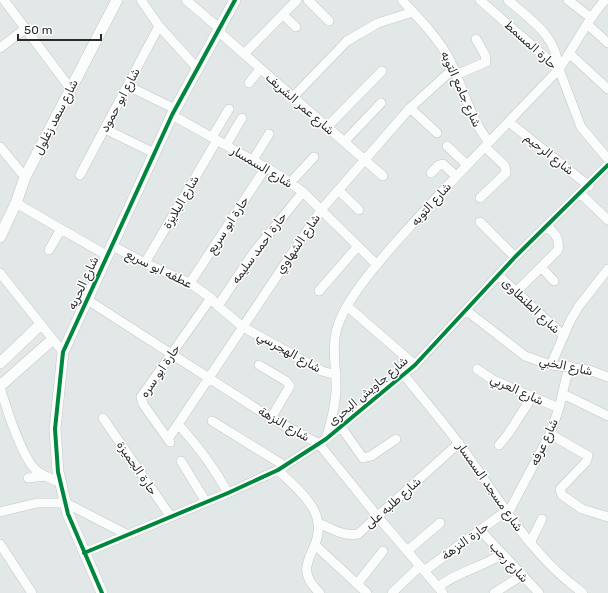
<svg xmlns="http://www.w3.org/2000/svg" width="608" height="593" font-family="Rubik,'Noto Naskh Arabic',sans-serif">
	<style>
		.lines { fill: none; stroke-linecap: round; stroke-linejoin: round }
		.minor-casing { stroke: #c4c5c4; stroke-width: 10 }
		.tertiary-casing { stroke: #c4c5c4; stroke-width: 12 }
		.minor { stroke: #fbfcfc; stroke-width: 9 }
		.tertiary { stroke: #fbfcfc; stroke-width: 11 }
		.cycleway-casing { stroke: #fff; stroke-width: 6 }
		.cycleway { stroke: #00873e; stroke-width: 4 }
		.labels { text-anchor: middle; stroke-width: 3; stroke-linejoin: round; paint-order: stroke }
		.street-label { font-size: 12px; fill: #2b2b2b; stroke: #fff }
	</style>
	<rect width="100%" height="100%" fill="#e2e8e8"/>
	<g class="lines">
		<defs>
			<path id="minor" d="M4,0L70,88
				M141,0L159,26L197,68
				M186,0L219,28
				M308,0L329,21
				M402,0C418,18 435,34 447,55C463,84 468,116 489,142
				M480,0L559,69L581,127L608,159
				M508,0C533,22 555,34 559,69
				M568,0L591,18
				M283,15L296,27
				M587,24L608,43
				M218,31L383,176
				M0,48L26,28
				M244,54L297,0
				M570,54L608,89
				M456,75L486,62L485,55L476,39
				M249,83L260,69
				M128,86L175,109
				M293,97L347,41L378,23L413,12
				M410,108L437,133
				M172,115L279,175L303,192L377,265
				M509,122L589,186
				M327,127L382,71
				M105,129L154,153
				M212,137L229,109
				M344,142L381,103
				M226,145L242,118
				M447,146L467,165
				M0,147L25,177
				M253,160L269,134
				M431,173L439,165L443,164L456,176
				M80,175L159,26
				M290,183L314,157
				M338,190L359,210
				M581,194L608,220
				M480,198L506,173L505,166L485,147
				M16,203L106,255
				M480,222L515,257
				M111,245L145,263L190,283L211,298L218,306L243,327L322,371L336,375
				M49,250L61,229
				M145,263L217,140
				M541,267L554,281
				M0,273L63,352
				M499,276L564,336
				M190,283L266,167
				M319,291L358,246
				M516,292L558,250C560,238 555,234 547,226
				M86,299L271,418L319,444L378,517L443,593
				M218,306L254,252L303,192
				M347,306L415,365
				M467,311L525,356L551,365L589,370L608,377
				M259,365L286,381L290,386L271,418
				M551,365L570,321L579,306L608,269
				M477,369L493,380L559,408
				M404,375C422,398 442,420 459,444C498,496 529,555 583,593
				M0,387C6,407 21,456 36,470C42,476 53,479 61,483
				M563,394L608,416
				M103,418L171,517
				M212,421L285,466
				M178,424C198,446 214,467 228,493
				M341,427L363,458L371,456L396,439
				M550,434L588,456L586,462L560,489L562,495L582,509L608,517
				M168,439L321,210L410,108L453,69
				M326,439C331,423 335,408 336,391C337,370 331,349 337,328C346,299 377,264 397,241C449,182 505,126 559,69C575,46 586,21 605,0
				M170,442L143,404L141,397L211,298
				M499,445L508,434L532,397
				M181,461L206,502
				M278,470C292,484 316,503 318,523C322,553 289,565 320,593
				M28,478L46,476
				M0,512L37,503H66L128,535
				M508,513L550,434L559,408L569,366
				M318,523C331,528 344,537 358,534L459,443
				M480,530L539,593
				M530,543L542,519
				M0,544L32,593
				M315,545L367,593
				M407,551L440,523
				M84,553L228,493L278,470L326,439L415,365L515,257L608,165
				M424,571L506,511
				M357,584L383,551
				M438,587C458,571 481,568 502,554
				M392,593L420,566
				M494,593L523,575"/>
			<path id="tertiary" d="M0,237L16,203L25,177L117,0
				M0,363L40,325
				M0,386L52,340
				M102,593L68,514L58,472L55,429L63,352L172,115L235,0"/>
		</defs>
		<use href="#minor" class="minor-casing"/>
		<use href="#tertiary" class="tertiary-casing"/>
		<use href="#minor" class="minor"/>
		<use href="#tertiary" class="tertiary"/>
		<defs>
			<path id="cycleway" d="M84,553L228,493L278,470L326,439L415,365L515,257L608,165
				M102,593L68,514L58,472L55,429L63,352L172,115L235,0"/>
		</defs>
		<use href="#cycleway" class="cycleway-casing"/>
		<use href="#cycleway" class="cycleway"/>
	</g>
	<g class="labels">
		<g class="street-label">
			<text transform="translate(531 45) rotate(42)" y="4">حارة المسمط</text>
			<text transform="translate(461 89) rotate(66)" y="4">شارع جامع التوبه</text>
			<text transform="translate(120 100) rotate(-62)" y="4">شارع ابو حمود</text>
			<text transform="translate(300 104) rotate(41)" y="4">شارع عمر الشريف</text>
			<text transform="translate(56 117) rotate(-63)" y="4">شارع سعد زغلول</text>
			<text transform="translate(549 154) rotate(38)" y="4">شارع الرحيم</text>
			<text transform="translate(262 167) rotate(31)" y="4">شارع السمسار</text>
			<text transform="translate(181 202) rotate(-60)" y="4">شارع البلايزة</text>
			<text transform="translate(431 204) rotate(-48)" y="4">شارع التوبه</text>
			<text transform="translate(228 225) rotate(-57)" y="4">حارة ابو سريع</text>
			<text transform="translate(298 244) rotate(-56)" y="4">شارع الشهاوي</text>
			<text transform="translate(259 248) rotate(-54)" y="4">حارة احمد سليمه</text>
			<text transform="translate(159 269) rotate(26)" y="4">عطفه ابو سريع</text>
			<text transform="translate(83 283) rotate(-65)" y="4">شارع الحريه</text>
			<text transform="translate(531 306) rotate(43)" y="4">شارع الطنطاوى</text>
			<text transform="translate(289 352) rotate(29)" y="4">شارع الهجرسي</text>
			<text transform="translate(566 366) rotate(12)" y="4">شارع الخبي</text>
			<text transform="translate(160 371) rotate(-56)" y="4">حارة ابو سره</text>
			<text transform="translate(517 390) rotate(24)" y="4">شارع العربي</text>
			<text transform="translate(368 391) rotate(-40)" y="4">شارع جاويش البحرى</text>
			<text transform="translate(284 424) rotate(30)" y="4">شارع النزهة</text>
			<text transform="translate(544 442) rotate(-65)" y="4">شارع عرفه</text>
			<text transform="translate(137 468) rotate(56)" y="4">حارة الجميزة</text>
			<text transform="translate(490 487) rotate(55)" y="4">شارع مسجد السمسار</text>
			<text transform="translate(393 503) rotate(-42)" y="4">شارع طلبه على</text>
			<text transform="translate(465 541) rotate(-36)" y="4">حارة النزهة</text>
			<text transform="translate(509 562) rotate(47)" y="4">شارع رجب</text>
		</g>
	</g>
	<path d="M18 34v6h83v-6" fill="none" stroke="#2b2b2b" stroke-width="2"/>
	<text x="24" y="34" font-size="12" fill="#2b2b2b" stroke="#ffffff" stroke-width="3" paint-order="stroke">50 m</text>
</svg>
